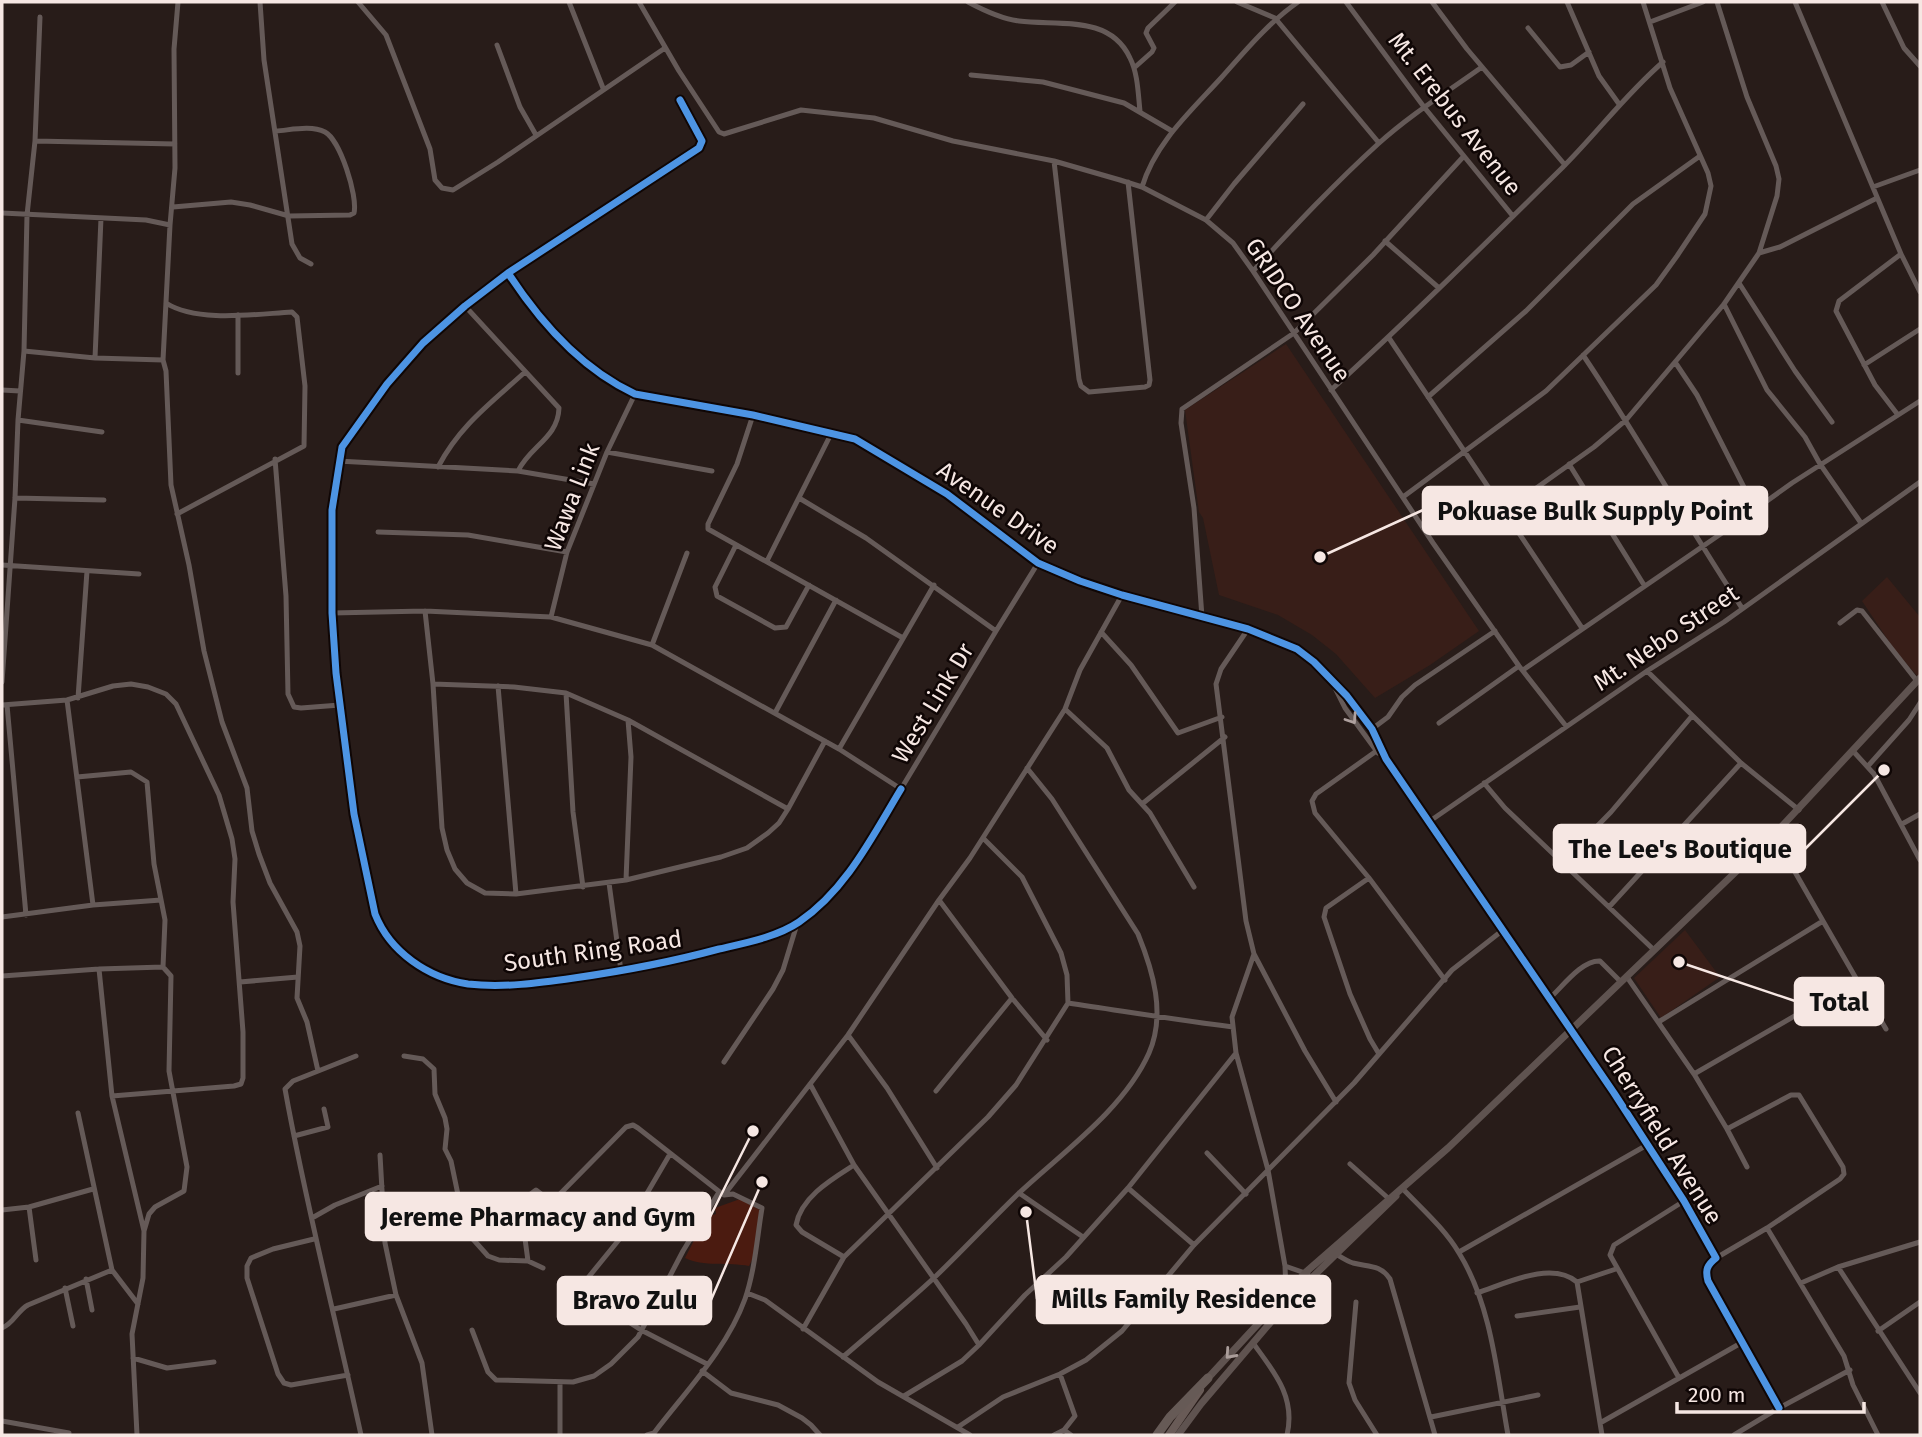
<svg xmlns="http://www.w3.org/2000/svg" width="1922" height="1437" font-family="'Fira Sans',sans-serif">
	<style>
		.built { fill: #381e18 }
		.green { fill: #4b1b10 }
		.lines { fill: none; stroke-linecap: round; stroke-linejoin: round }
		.minor { stroke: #655a58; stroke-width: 5 }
		.secondary { stroke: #5f5350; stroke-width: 7 }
		.primary { stroke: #695b57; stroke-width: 8 }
		.trunk { stroke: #665a56; stroke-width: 9 }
		.cycleway-casing { stroke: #0f0605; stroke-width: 11 }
		.cycleway { stroke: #4d94e3; stroke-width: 7 }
		.oneway { stroke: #aea09e }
		.oneway2 { stroke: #aa9d9a }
		.labels { text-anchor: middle; stroke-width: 5; stroke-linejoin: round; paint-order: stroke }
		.street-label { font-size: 24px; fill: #f6e7e3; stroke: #0f0605 }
		.leader { fill: none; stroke: #f6e7e3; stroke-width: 2.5 }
		.callout-dot { fill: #f6e7e3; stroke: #0f0605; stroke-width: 2.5 }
		.callout { fill: #f6e7e3; stroke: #f6e7e3; stroke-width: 2.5 }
		.callout-label { font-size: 26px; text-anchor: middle; font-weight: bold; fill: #111 }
	</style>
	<rect width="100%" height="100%" fill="#281c19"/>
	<path class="built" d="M1286,344L1479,631L1430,665L1375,698L1336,654L1312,635L1278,615L1219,595L1203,518L1199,512L1185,410Z
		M1887,577L1920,617V675L1918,677L1894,649L1862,601Z
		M1685,930L1720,977L1661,1018L1634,978Z"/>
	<path class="green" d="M740,1199L760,1210L753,1258L749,1266C729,1262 703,1267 685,1258L706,1217L716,1214L715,1208Z"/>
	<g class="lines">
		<path class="minor" d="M260,2L264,60L292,244L300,258L311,264
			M358,2L386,35L430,149L435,180L442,188L453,190L498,162L665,48
			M569,2L603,88
			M639,2L679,71L719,132L724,134L801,110L874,118L953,141L1054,161L1120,180L1142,187L1206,220L1233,243L1253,271L1433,543L1519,666L1566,726
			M968,2C983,10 1002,19 1019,21C1057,26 1110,14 1130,58C1138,74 1138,93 1140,111
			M1237,2L1275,18L1379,143
			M1346,2L1424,107L1512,215
			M1432,2L1467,49L1565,165
			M1567,2L1599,76L1619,104
			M1795,2L1901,254L1920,292
			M1882,2L1904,48L1920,66
			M1650,22L1703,2
			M1528,28L1560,67L1571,65L1589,52
			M497,45L520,107L536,135
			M1134,68L1152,52L1154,48L1146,33L1148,28L1175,2
			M971,75L1043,82L1124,103L1172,131
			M680,100L702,141L699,148L508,273L465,306L423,343L387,384L342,447L332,510V613L336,673L354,814L375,914C390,952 428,978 468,984C503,988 539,983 574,978C623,971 671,962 719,949C745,943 777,937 799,922C846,890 872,837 901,789
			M35,141L40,17
			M1054,161L1079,379L1081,386L1089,392L1145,387L1149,385L1150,380L1128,182
			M1142,187C1155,143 1191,111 1221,78C1245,51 1268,23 1298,2
			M1873,187L1920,170
			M173,207L231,202L250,205L289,216L350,215L354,213C358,196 340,140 325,132C311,125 291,130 276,131
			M2,213L146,220L170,225L175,168L174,49L178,2
			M1206,220L1234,184L1303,104
			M1385,241L1439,288
			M1759,253L1780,247L1877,198
			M1253,271C1294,227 1334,184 1378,144C1410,115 1447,92 1482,67
			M508,273C540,322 581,369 635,394L753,415L855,439L947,494L1038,563L1080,581L1122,595L1248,629L1297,649L1314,662L1347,696L1372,729L1386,759L1614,1093L1684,1201L1716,1258C1707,1265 1705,1270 1708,1281L1779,1408
			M1739,283L1795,371L1832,422
			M166,303C197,323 256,314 292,312L297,317L305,386L304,446L177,514
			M1724,304L1767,390L1805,437L1820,464L1861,523
			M465,306L559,408C558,438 530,446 518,471
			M238,315V373
			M1389,338L1582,628
			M24,351L95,358L163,360L170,225
			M1583,355C1639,438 1687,525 1742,608
			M95,358L101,218
			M163,360L166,371L171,485L189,565L204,651L222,722L247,788L252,831L259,854L270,883L297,932L300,946L297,998L307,1022L318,1071
			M1675,362L1697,395L1755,509
			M1864,365L1920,329
			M2,390L20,391
			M1331,390C1410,318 1487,242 1563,167C1597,133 1626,94 1663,62
			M1428,397L1526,311L1633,204L1700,156
			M753,415L737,464L708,524V529L903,638
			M1898,415L1875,385L1836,311L1839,301L1901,254
			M18,420L102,432
			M607,452L712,471
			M275,459L286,596L288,694L294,707L301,708L340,705
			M338,461L518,471L594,484
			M1569,464L1644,585
			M438,467C460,425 491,403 525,372
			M1403,497L1546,391L1656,285L1677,256L1705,214L1711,186L1708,173L1670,88L1643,2
			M15,498L104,500
			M1504,511L1594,447L1626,420L1724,304L1759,253L1777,196L1779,179L1776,166L1747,97L1717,2
			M378,532L468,535L567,552
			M736,545L715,587L717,596L775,628L786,627L809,585
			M767,561L832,432
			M2,565L139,574
			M425,611L433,684L442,828L447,850L455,869L467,883L485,893L516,894L626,880L721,857L747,848L768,833L779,823L788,809L825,741
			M332,613L425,611L551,617L652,645L839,749L901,789L996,631L866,538L799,498
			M551,617L567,552L607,452L635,394
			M1202,617L1194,508L1181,423L1182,409L1294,333L1373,255L1464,156
			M1840,623L1857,610L1862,611L1917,681
			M1248,629L1221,669L1216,684L1246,921L1254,954L1305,1051L1336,1102
			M996,631L1038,563
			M1101,632L1131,665L1178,733L1222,717
			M652,645L687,553
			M1523,670L1725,531L1792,483L1920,401
			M1647,671L1741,763L1799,810
			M2,682L15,498L18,420L24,351L27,215L35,141L175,144
			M433,684L514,687L566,693L628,720L788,809
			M498,686L516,894
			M1334,686L1345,708L1378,753
			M566,693L573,812L583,887
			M78,698L87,571
			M2,705L67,700L113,686L131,684L148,687L166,694L176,704L219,795L232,839L235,859L233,902L243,1032V1078L241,1084L234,1086L112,1096L144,1231
			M7,705L26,915
			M1065,709L1107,748L1129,790L1150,813L1194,887
			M775,713L836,600
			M1439,723L1519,666
			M1372,729L1388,717L1402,697L1415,685L1495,631
			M839,749L934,585
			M1853,751L1874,774L1920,860
			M1375,752L1316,794L1312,801L1315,813L1369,878L1445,980
			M1868,766L1909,720L1920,703
			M77,777L131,772L147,782L154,864L165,920L163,967
			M1484,783L1505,808L1654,950
			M1142,804L1225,737
			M1430,821L1647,671L1724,622L1920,482
			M1902,824L1920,814
			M1771,838L1795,872L1823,921
			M1562,862L1611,812L1692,716
			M1369,878L1326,908L1324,917L1350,994L1370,1039L1379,1054
			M626,880L631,757L628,720
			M609,883L621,971
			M939,900L1012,998L1047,1040
			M93,905L161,900
			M1609,907L1741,763
			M2,917L93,905L67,700
			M1254,954L1232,1017L1236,1053L1268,1170L1285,1266L1286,1291
			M99,969L112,1096
			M2,976L99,969L163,967L171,976L169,1071L187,1167L184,1191L155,1207L149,1214L144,1231L143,1278L132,1334L137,1435
			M1627,977L1694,1074L1727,1129L1791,1095H1799L1843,1167L1844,1174L1840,1179L1767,1228L1716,1258
			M1857,980L1886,1029
			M240,982L298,977
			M1550,998C1563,986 1582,960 1600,961L1621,982
			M1068,1003C1123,1011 1177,1020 1233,1027
			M1660,1021L1823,921L1857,980L1694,1074
			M848,1035L887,1088L937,1168
			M356,1056L293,1081L285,1089C306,1206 336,1320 361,1435
			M404,1056L423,1059L434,1069L435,1094L445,1118L447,1129L445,1149L451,1161L462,1214L471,1237L488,1256L499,1260L528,1261L543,1268
			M724,1062L773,989L783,970L797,924
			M810,1084L854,1165L966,1324L979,1345
			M936,1091L1012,998
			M78,1113L112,1270L138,1304
			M1727,1129L1747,1167
			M294,1136L328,1127L324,1109
			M1207,1153L1246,1194
			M670,1154L622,1236L587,1279L585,1287L589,1296L641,1330L707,1364
			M380,1155L385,1243L396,1295L422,1363L432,1435
			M1350,1164L1388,1198
			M1128,1188L1194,1245
			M1402,1188C1422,1209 1445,1229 1459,1253C1492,1306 1497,1375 1508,1435
			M1019,1193L1083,1237
			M29,1207L36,1260
			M2,1210L29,1207L93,1189
			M312,1218L335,1205L382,1186
			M1767,1228L1844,1356L1853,1385L1878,1435
			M314,1239L273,1249L251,1258L247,1266V1278L278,1374L284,1383L291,1385L348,1375
			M1459,1252L1647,1145
			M1336,1254C1341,1257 1347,1261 1353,1263C1368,1267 1380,1264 1390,1279L1435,1435
			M844,1257L802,1232L796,1225C801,1197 832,1179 854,1165
			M528,1261L520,1202L536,1190L549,1200H554L626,1127L633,1125L638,1128L721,1193
			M1285,1266L1308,1274
			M1838,1267L1920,1393
			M86,1279L92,1310
			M1801,1283L1838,1267L1920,1242
			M65,1288L73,1326
			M747,1293L765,1300L878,1382L970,1435
			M1477,1293C1505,1284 1551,1260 1577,1282
			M1356,1302L1349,1383L1355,1400L1377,1435
			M334,1309L396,1295
			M1517,1316L1580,1307
			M2,1328C14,1323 17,1311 28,1305L112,1270
			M803,1329L844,1257L988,1117L1016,1085L1068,1003L1067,975L1061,953L1022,877L983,838
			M472,1330L488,1372L496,1380L573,1382L594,1376L611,1364L638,1337L683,1251L719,1192
			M1878,1331L1920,1302
			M1253,1343C1274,1372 1296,1397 1287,1435
			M843,1357C874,1330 906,1304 936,1276C964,1249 991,1220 1019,1193C1063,1152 1124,1109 1149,1053C1166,1014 1153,971 1138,934L1052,799L1027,768
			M133,1358L167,1368L214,1362
			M702,1371L731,1393L778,1405L802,1418L811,1425L820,1435
			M1060,1374L1075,1416L1064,1430
			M1679,1378L1610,1255L1614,1245L1684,1201
			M560,1383V1435
			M904,1396L962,1361L979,1345L1025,1295L1066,1257L1128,1188L1236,1053
			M1431,1417L1538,1395
			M2,1421L69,1433
			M1600,1423L1577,1282L1616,1269
			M958,1427L1003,1397L1060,1374L1086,1360L1122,1331L1194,1245L1354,1083L1452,970L1503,930
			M647,1435L654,1433C686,1391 727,1349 745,1299C755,1270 757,1238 762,1208L733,1194L724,1195L848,1035L939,900L970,858L1065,709L1080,670L1122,595
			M1054,1435L1064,1430L1071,1435
			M1602,1435L1600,1423L1741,1343
			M1734,1435L1779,1408L1850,1370"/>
		<path class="secondary" d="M1208,1378L1306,1272L1448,1148L1771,838L1920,678
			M1178,1435L1201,1404L1293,1296L1396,1196"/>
		<path class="primary" d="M1169,1435L1200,1390"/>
		<path class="trunk" d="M1157,1435L1170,1417L1208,1378"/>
		<defs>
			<path id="cycleway" d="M680,100L702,141L699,148L508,273L465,306L423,343L387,384L342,447L332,510V613L336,673L354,814L375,914C390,952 428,978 468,984C503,988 539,983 574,978C623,971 671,962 719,949C745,943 777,937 799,922C846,890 872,837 901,789
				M508,273C540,322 581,369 635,394L753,415L855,439L947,494L1038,563L1080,581L1122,595L1248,629L1297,649L1314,662L1347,696L1372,729L1386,759L1614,1093L1684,1201L1716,1258C1707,1265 1705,1270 1708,1281L1779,1408"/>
		</defs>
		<use href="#cycleway" class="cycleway-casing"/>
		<use href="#cycleway" class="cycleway"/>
	</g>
	<defs><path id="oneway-chevron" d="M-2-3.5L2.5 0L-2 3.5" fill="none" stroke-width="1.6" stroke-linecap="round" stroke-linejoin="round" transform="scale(1.75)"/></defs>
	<use class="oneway" href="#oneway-chevron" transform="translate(1352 719) rotate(56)"/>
	<use class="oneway2" href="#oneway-chevron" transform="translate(1230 1354) rotate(132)"/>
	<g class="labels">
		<g class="street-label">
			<text transform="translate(1455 114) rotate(52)" y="8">Mt. Erebus Avenue</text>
			<text transform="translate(1298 310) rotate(56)" y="8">GRIDCO Avenue</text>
			<text transform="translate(572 497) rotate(-69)" y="8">Wawa Link</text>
			<text transform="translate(998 508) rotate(35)" y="8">Avenue Drive</text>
			<text transform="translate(1666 638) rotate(-34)" y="8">Mt. Nebo Street</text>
			<text transform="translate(933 703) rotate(-59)" y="8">West Link Dr</text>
			<text transform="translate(593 951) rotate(-8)" y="8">South Ring Road</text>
			<text transform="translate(1662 1135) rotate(58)" y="8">Cherryfield Avenue</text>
		</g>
	</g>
	<path class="leader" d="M1320 557L1423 510M1884 770L1805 849M1679 962L1795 1001M753 1131L710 1217M1026 1212L1037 1299M762 1182L711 1300"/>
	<g class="callout-dot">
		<circle cx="1320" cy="557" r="7"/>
		<circle cx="1884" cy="770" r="7"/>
		<circle cx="1679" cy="962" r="7"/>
		<circle cx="753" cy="1131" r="7"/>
		<circle cx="1026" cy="1212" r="7"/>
		<circle cx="762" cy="1182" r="7"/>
	</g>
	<g class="callout">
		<rect x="1423" y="487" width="344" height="47" rx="7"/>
		<rect x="1554" y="825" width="251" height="47" rx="7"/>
		<rect x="1795" y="978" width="88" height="47" rx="7"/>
		<rect x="366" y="1193" width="344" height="47" rx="7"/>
		<rect x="1037" y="1276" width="293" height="47" rx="7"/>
		<rect x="558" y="1277" width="153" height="47" rx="7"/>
	</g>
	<g class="callout-label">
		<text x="1595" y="520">Pokuase Bulk Supply Point</text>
		<text x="1680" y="858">The Lee's Boutique</text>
		<text x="1839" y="1011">Total</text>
		<text x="538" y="1226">Jereme Pharmacy and Gym</text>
		<text x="1184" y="1308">Mills Family Residence</text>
		<text x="635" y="1309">Bravo Zulu</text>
	</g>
	<rect width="1922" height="1437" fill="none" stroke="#f6e7e3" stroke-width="7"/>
	<path d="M1677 1402v10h187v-10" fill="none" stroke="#f6e7e3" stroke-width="3.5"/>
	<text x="1688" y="1402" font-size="21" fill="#f6e7e3" stroke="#0f0605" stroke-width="5" paint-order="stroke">200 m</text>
</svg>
